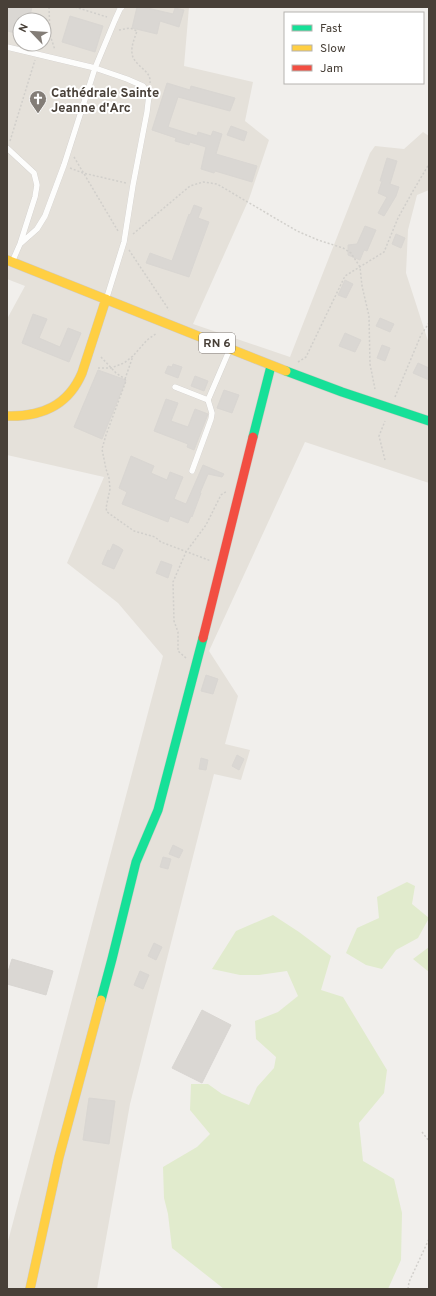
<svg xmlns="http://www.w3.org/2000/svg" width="436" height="1296" font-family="Overpass,sans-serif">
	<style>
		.residential { fill: #e5e1da; fill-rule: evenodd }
		.green { fill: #e1ebcd }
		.building { fill: #dad7d3; stroke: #d9d6d2 }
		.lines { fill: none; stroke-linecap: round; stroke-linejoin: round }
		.lane-casing { stroke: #cecbc8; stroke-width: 6 }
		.fast-casing { stroke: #d0cbc3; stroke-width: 10 }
		.slow-casing { stroke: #d0cbc3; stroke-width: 10 }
		.jam-casing { stroke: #d0cbc3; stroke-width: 10 }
		.path { stroke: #d1cfcb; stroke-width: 1.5; stroke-dasharray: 2 2; stroke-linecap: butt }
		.lane { stroke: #fdfdfc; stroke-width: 5.5 }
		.fast { stroke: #16e098; stroke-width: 9 }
		.slow { stroke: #ffcf43; stroke-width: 9 }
		.jam { stroke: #f24e42; stroke-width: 9 }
		.labels { text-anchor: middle; stroke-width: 4; stroke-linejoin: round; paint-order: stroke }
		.shield { fill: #fff; stroke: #7f7974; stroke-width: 1 }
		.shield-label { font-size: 12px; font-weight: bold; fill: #484038 }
		.poi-label { font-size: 13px; font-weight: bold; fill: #484038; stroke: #fff; text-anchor: start }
	</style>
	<rect width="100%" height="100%" fill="#f1efec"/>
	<path class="residential" d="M7,7H189L184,66L253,82L245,121L269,140L249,199L193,324L290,357L370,153L375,146L404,149L423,132L429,136V190L417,195L408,230L406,273L429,344V483L305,442L209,651L238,696L225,744L250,750L241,780L214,774L130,1104L97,1289H7V1245L163,656L118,603L67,563L104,477L7,455V319L25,286L7,279ZM20,20H44V44H20Z"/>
	<path class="green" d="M407,882L415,886L412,904L429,918L418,938L396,950L382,969L366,965L346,953L357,928L379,918L377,897Z
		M273,915L299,932L331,956L321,990L343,997L387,1070L384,1093L359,1123L363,1161L394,1179L402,1213L401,1260L388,1289H224L172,1248L168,1214L164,1198L163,1167L197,1147L210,1134L190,1110L191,1084H208L222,1094L249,1105L257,1087L274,1068L276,1057L256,1039L255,1021L278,1012L298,996L287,971L259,975H240L212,969L236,931Z
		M429,947V972L413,959Z"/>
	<path class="building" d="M9,7H32L29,20H20V34L7,31V15Z
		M137,7H143L173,14L175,8L184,10L179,27L160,21L157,34L132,28Z
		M70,16L103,26L95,52L62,42Z
		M167,83L190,90L191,86L235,98L230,111L178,97L168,127L197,136L198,132L211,136L213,131L222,134L216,154L257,166L252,182L215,171L214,173L201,169L206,147L190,142L189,145L175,141L176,138L152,130Z
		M231,126L247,132L244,141L227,135Z
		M387,158L397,161L390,184L399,187L396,196L384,216L378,213L387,197L378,193L382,181H380Z
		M194,205L202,208L198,218L209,222L189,277L146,263L150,253L172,261L189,214L190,215Z
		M365,226L376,230L367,251L364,250L360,260L348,255V245L357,244Z
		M396,234L405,238L401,248L392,244Z
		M345,280L353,284L346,298L338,295Z
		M33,314L47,319L39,338L60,347L68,328L81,333L69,362L22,343Z
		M380,318L394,324L390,332L376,326Z
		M345,333L361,340L355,352L339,346Z
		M382,345L390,348L385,361L377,358Z
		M418,363L429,368V380L413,373Z
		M173,364L182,367L178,378L165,373L168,366L172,367Z
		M98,370L126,380L102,439L74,427Z
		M195,376L208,381L204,391L191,386Z
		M224,390L239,395L232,413L217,408Z
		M166,399L178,403L171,421L188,427L195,409L208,414L194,450L187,447L188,444L154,431Z
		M131,456L154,466L151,473L167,480L170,472L183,477L174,499L186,504L203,465L224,474L222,477L208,474L200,493H201L192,517L191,516L188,523L170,516L168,522L122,504L127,492L119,488Z
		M113,544L119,547L123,550L114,569L102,564L108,550L110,551Z
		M161,561L172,565L168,578L156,573Z
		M206,675L218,679L213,694L201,691Z
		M237,755L244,759L239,770L232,766Z
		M201,758L208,760L206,770L199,769Z
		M173,845L183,850L179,858L169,854Z
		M163,857L171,859L168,869L160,867Z
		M154,943L162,947L156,960L148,956Z
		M12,959L53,971L46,995L7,984V975Z
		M140,971L149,975L143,989L134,985Z
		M202,1010L231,1025L202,1083L172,1068Z
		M89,1098L115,1101L109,1144L83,1140Z"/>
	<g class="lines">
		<defs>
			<path id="lane" d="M7,47L95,68L127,79L143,86L149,95L147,112L133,185L124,242L107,297
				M7,148L34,173L37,185L35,197L20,244
				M13,260L20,244L37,229L45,216L64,165L95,68L115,20L120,9L122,7
				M175,387L208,400
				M192,471L211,419L212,413L208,400L229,351"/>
			<path id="fast" d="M286,371L342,392L429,421
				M253,437L271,366
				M101,1000L112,959L136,862L158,810L203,638"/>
			<path id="slow" d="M7,260L286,371
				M7,416C41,417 68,406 82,373L106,299
				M30,1289L59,1157L101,1000"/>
			<path id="jam" d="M203,638L253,437"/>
		</defs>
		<use href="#lane" class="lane-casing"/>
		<use href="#fast" class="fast-casing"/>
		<use href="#slow" class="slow-casing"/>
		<use href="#jam" class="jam-casing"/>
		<path class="path" d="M49,7L50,35L55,50
			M75,7L107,17
			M119,30L130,28L137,31C135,37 131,46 132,53C133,66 152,70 150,83
			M10,141L35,60
			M74,157L118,231
			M70,168L83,173L126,183
			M133,234L190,186L203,182L217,184L297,231L318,240L343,248L351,253L360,267L362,286L369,316L370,364L375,389
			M129,250L169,310
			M101,357L116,373L125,379L126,381L106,435L102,449L106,469L109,478L110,489L106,508L107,512L134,531L155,537L161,542L211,561
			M298,362L306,357L345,276L384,252L398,218L413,191L429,164
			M98,368H111L124,363L133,356L147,340L157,333
			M125,379L133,356
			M395,397L421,335L429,323
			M385,460L379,436L385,421
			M186,658L178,651V632L174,621L173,582L186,552L206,525L221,495L227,491
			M422,1132L429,1141
			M408,1289L409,1282L429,1239"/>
		<use href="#lane" class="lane"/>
		<use href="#fast" class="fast"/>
		<use href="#slow" class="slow"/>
		<use href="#jam" class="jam"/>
	</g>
	<defs>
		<symbol id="church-pin" viewBox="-11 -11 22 30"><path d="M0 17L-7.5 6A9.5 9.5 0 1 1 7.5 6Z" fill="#837d77" stroke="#fff"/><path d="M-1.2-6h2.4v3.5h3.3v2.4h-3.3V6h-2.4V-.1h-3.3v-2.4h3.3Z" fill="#fff"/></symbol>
	</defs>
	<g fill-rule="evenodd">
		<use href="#church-pin" x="28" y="89" width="20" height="27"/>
	</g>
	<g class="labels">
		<rect class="shield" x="199" y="333" width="36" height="20" rx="3"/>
		<g class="shield-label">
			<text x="217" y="347">RN 6</text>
		</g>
		<g class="poi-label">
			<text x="51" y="97">Cathédrale Sainte<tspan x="51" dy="15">Jeanne d'Arc</tspan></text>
		</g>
	</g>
	<rect width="436" height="1296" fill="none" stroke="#484038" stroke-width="16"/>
	<rect x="284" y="12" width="140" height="72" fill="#ffffff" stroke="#b6b3af"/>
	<rect x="292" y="25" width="20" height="6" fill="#16e098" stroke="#b6b3af"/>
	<text x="320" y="32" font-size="12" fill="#484038">Fast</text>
	<rect x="292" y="45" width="20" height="6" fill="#ffcf43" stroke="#b6b3af"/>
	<text x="320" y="52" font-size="12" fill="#484038">Slow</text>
	<rect x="292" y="65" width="20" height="6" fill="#f24e42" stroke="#b6b3af"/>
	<text x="320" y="72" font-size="12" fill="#484038">Jam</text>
	<g transform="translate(32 32) rotate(295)"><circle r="19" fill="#ffffff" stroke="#b6b3af"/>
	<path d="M0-3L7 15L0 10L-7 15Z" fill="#837d77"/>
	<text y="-6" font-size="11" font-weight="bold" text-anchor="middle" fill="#484038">N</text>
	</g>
</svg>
